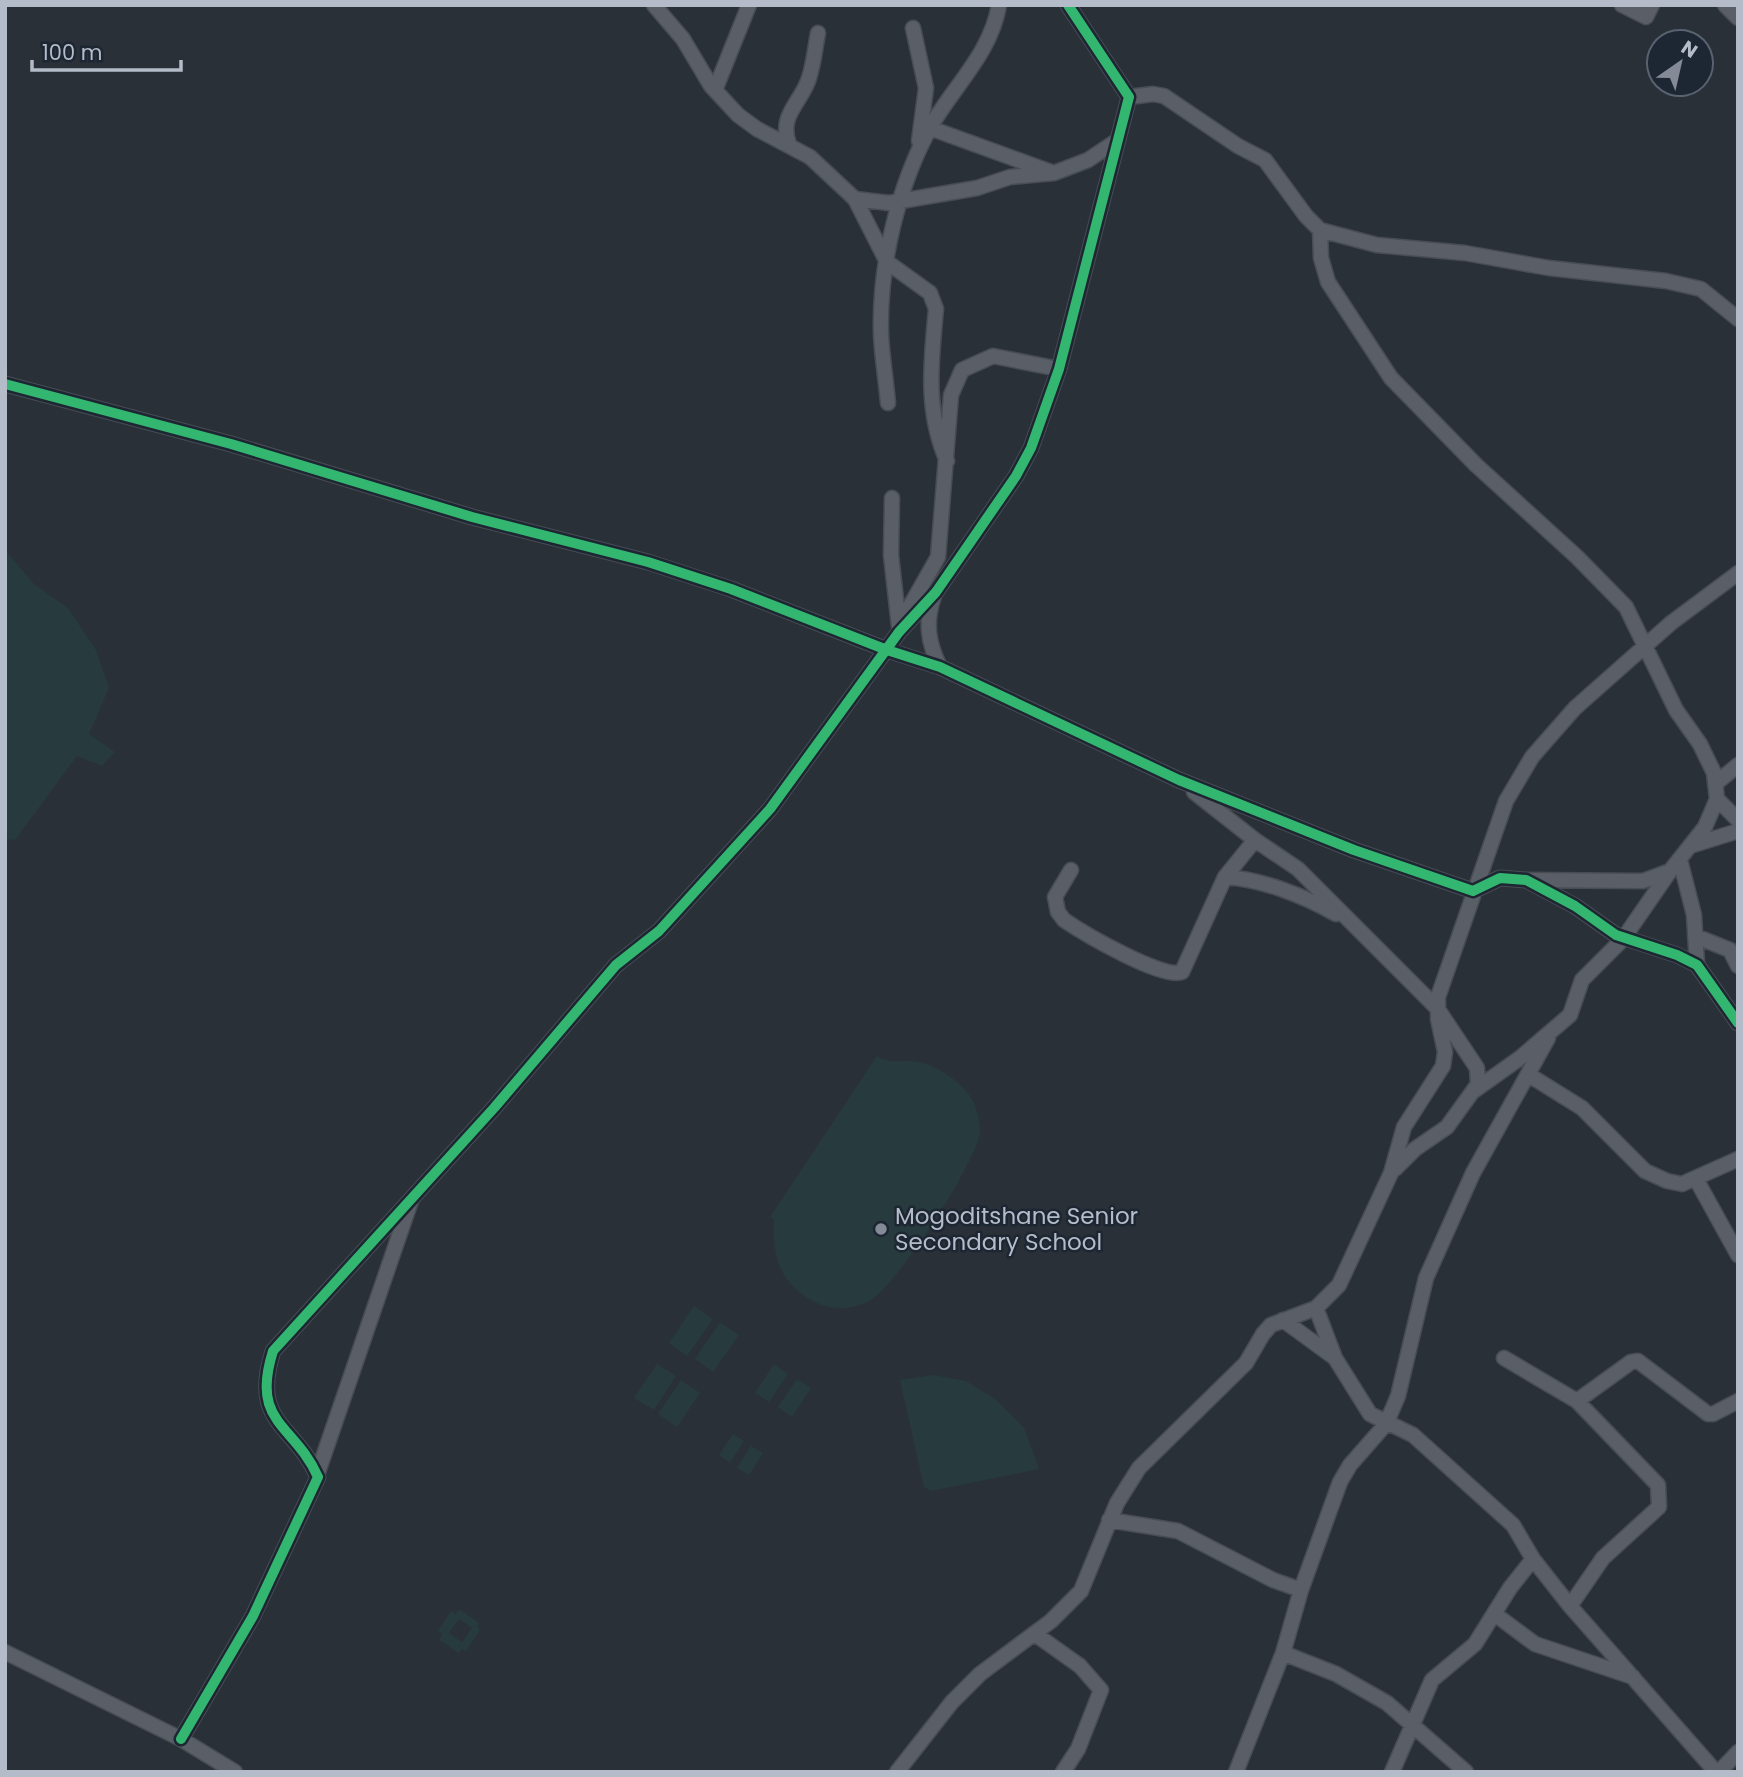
<svg xmlns="http://www.w3.org/2000/svg" width="1743" height="1777" font-family="Poppins,sans-serif">
	<style>
		.green { fill: #273a3e; fill-rule: evenodd }
		.lines { fill: none; stroke-linecap: round; stroke-linejoin: round }
		.minor-casing { stroke: #484c53; stroke-width: 17 }
		.minor { stroke: #5a5e66; stroke-width: 14 }
		.cycleway-casing { stroke: #1d2633; stroke-width: 15 }
		.cycleway { stroke: #33b770; stroke-width: 10 }
		.poi-dot { fill: #848b96; stroke: #1d2633; stroke-width: 2.5 }
		.labels { text-anchor: middle; stroke-width: 5; stroke-linejoin: round; paint-order: stroke }
		.poi-label { font-size: 23px; fill: #b4bcc9; stroke: #1d2633; text-anchor: start }
	</style>
	<rect width="100%" height="100%" fill="#2a3038"/>
	<path class="green" d="M5,550L35,585L68,608L96,650L109,688L89,734L115,752L102,766L77,756L15,840L5,839Z
		M877,1056C889,1064 898,1060 912,1061C933,1063 957,1078 970,1096C976,1104 980,1121 980,1131C978,1161 898,1283 872,1299C850,1313 823,1310 803,1295C776,1275 773,1251 774,1220L770,1217Z
		M694,1306L713,1319L687,1356L669,1343Z
		M720,1322L739,1335L713,1372L695,1359Z
		M657,1364L676,1376L654,1410L634,1398Z
		M774,1364L788,1374L769,1402L755,1393Z
		M933,1375L966,1381L995,1399L1024,1428L1039,1469L931,1491L924,1487L900,1380Z
		M797,1379L811,1388L792,1417L778,1407Z
		M681,1380L700,1393L677,1427L658,1414Z
		M733,1434L744,1441L730,1463L719,1455Z
		M751,1446L763,1453L749,1475L737,1468Z
		M459,1609L479,1623L477,1627L480,1630L466,1651L462,1649L459,1653L439,1640L442,1634L438,1631L451,1611L456,1614ZM459,1619L472,1628L462,1642L449,1633Z"/>
	<g class="lines">
		<defs>
			<path id="minor" d="M654,5L683,39L711,86L738,115L757,129L810,157L855,199L887,262L930,293L936,309C931,362 925,411 947,461
				M1622,5L1646,17L1652,5
				M1725,5L1738,18
				M913,28L926,88L919,141
				M715,90L749,5
				M1129,97L1153,94L1164,96L1238,146L1265,160L1306,216L1320,230L1377,245L1465,253L1549,268L1666,281L1701,289L1738,319
				M930,128L1051,172
				M789,144C778,115 802,102 809,78C814,63 815,48 818,33
				M855,199L889,203L977,188L1010,177L1054,173L1088,160L1118,140
				M1320,230L1321,258L1328,282L1391,378L1476,465L1577,557L1626,607L1676,710L1700,744L1714,773L1717,799L1705,827L1670,871L1623,939L1582,980L1570,1015L1520,1058L1475,1090
				M5,384L231,444L472,517L648,562L731,589L887,650L940,667L1179,780L1354,850L1473,891L1500,878L1526,880L1575,906L1616,935L1677,955L1697,965L1738,1023
				M888,403C886,380 882,357 881,334C879,266 898,185 931,126C954,86 991,53 999,5
				M892,498L891,555L899,626
				M934,596C925,622 928,643 940,667
				M900,624L938,557L951,395L962,370L993,356L1059,369
				M1715,784L1738,765
				M1717,799L1738,820
				M1255,840L1298,869L1437,1008L1477,1068L1478,1084L1447,1127L1415,1149L1395,1169
				M1690,846L1738,831
				M1680,860L1694,915L1697,965
				M1071,870L1055,897L1058,912L1064,920C1083,933 1163,980 1182,972L1225,877L1255,840L1194,792
				M1225,877C1262,879 1304,896 1336,914
				M1528,880L1643,881L1670,871
				M1695,936L1730,950L1738,966
				M1529,1075L1582,1108L1645,1171L1667,1181L1682,1184L1738,1159
				M1696,1179L1738,1255
				M1316,1308L1335,1358L1370,1414L1413,1435L1513,1525L1533,1559L1570,1606L1716,1772
				M1283,1320L1335,1358
				M1504,1358L1577,1401L1658,1485L1659,1507L1603,1558L1570,1606
				M1577,1401L1631,1362L1638,1361L1708,1414H1713L1738,1401
				M317,1475L411,1201
				M1109,1520L1178,1531L1273,1580L1301,1590
				M1496,1615L1535,1644L1633,1677
				M1035,1634L1080,1666L1101,1690L1078,1749L1063,1772
				M5,1652L181,1739L235,1772
				M1283,1653L1336,1674L1387,1703L1466,1772
				M181,1739L253,1616L318,1477C294,1423 250,1424 273,1351L494,1108L616,965L659,931L770,809L899,632L936,592L1016,476L1031,448L1059,369L1129,97L1068,5
				M897,1772L952,1702L980,1674L1051,1621L1081,1591L1117,1503L1139,1468L1246,1363L1263,1334L1271,1325L1316,1308L1339,1285L1391,1173L1404,1127L1443,1066L1445,1052L1438,1019V997L1506,801L1532,757L1575,708L1671,623L1738,573
				M1236,1772L1283,1653L1301,1590L1340,1482L1350,1465L1386,1424L1398,1396L1426,1278L1473,1173L1548,1038
				M1392,1772L1432,1680L1475,1644L1510,1588L1533,1559
				M1719,1772L1738,1752"/>
		</defs>
		<use href="#minor" class="minor-casing"/>
		<use href="#minor" class="minor"/>
		<defs>
			<path id="cycleway" d="M5,384L231,444L472,517L648,562L731,589L887,650L940,667L1179,780L1354,850L1473,891L1500,878L1526,880L1575,906L1616,935L1677,955L1697,965L1738,1023
				M181,1739L253,1616L318,1477C294,1423 250,1424 273,1351L494,1108L616,965L659,931L770,809L899,632L936,592L1016,476L1031,448L1059,369L1129,97L1068,5"/>
		</defs>
		<use href="#cycleway" class="cycleway-casing"/>
		<use href="#cycleway" class="cycleway"/>
	</g>
	<circle class="poi-dot" cx="881" cy="1229" r="7"/>
	<g class="labels">
		<g class="poi-label">
			<text x="895" y="1224">Mogoditshane Senior<tspan x="895" dy="26">Secondary School</tspan></text>
		</g>
	</g>
	<rect width="1743" height="1777" fill="none" stroke="#b4bcc9" stroke-width="14"/>
	<g transform="translate(1680 63) rotate(34)"><circle r="33" fill="#1d2633" stroke="#59626f" stroke-width="2"/>
	<path d="M0-5L12 26L0 18L-12 26Z" fill="#848b96"/>
	<text y="-10" font-size="19" font-weight="bold" text-anchor="middle" fill="#b4bcc9">N</text>
	</g>
	<path d="M32 60v10h149v-10" fill="none" stroke="#b4bcc9" stroke-width="3.5"/>
	<text x="42" y="60" font-size="21" fill="#b4bcc9" stroke="#1d2633" stroke-width="5" paint-order="stroke">100 m</text>
</svg>
